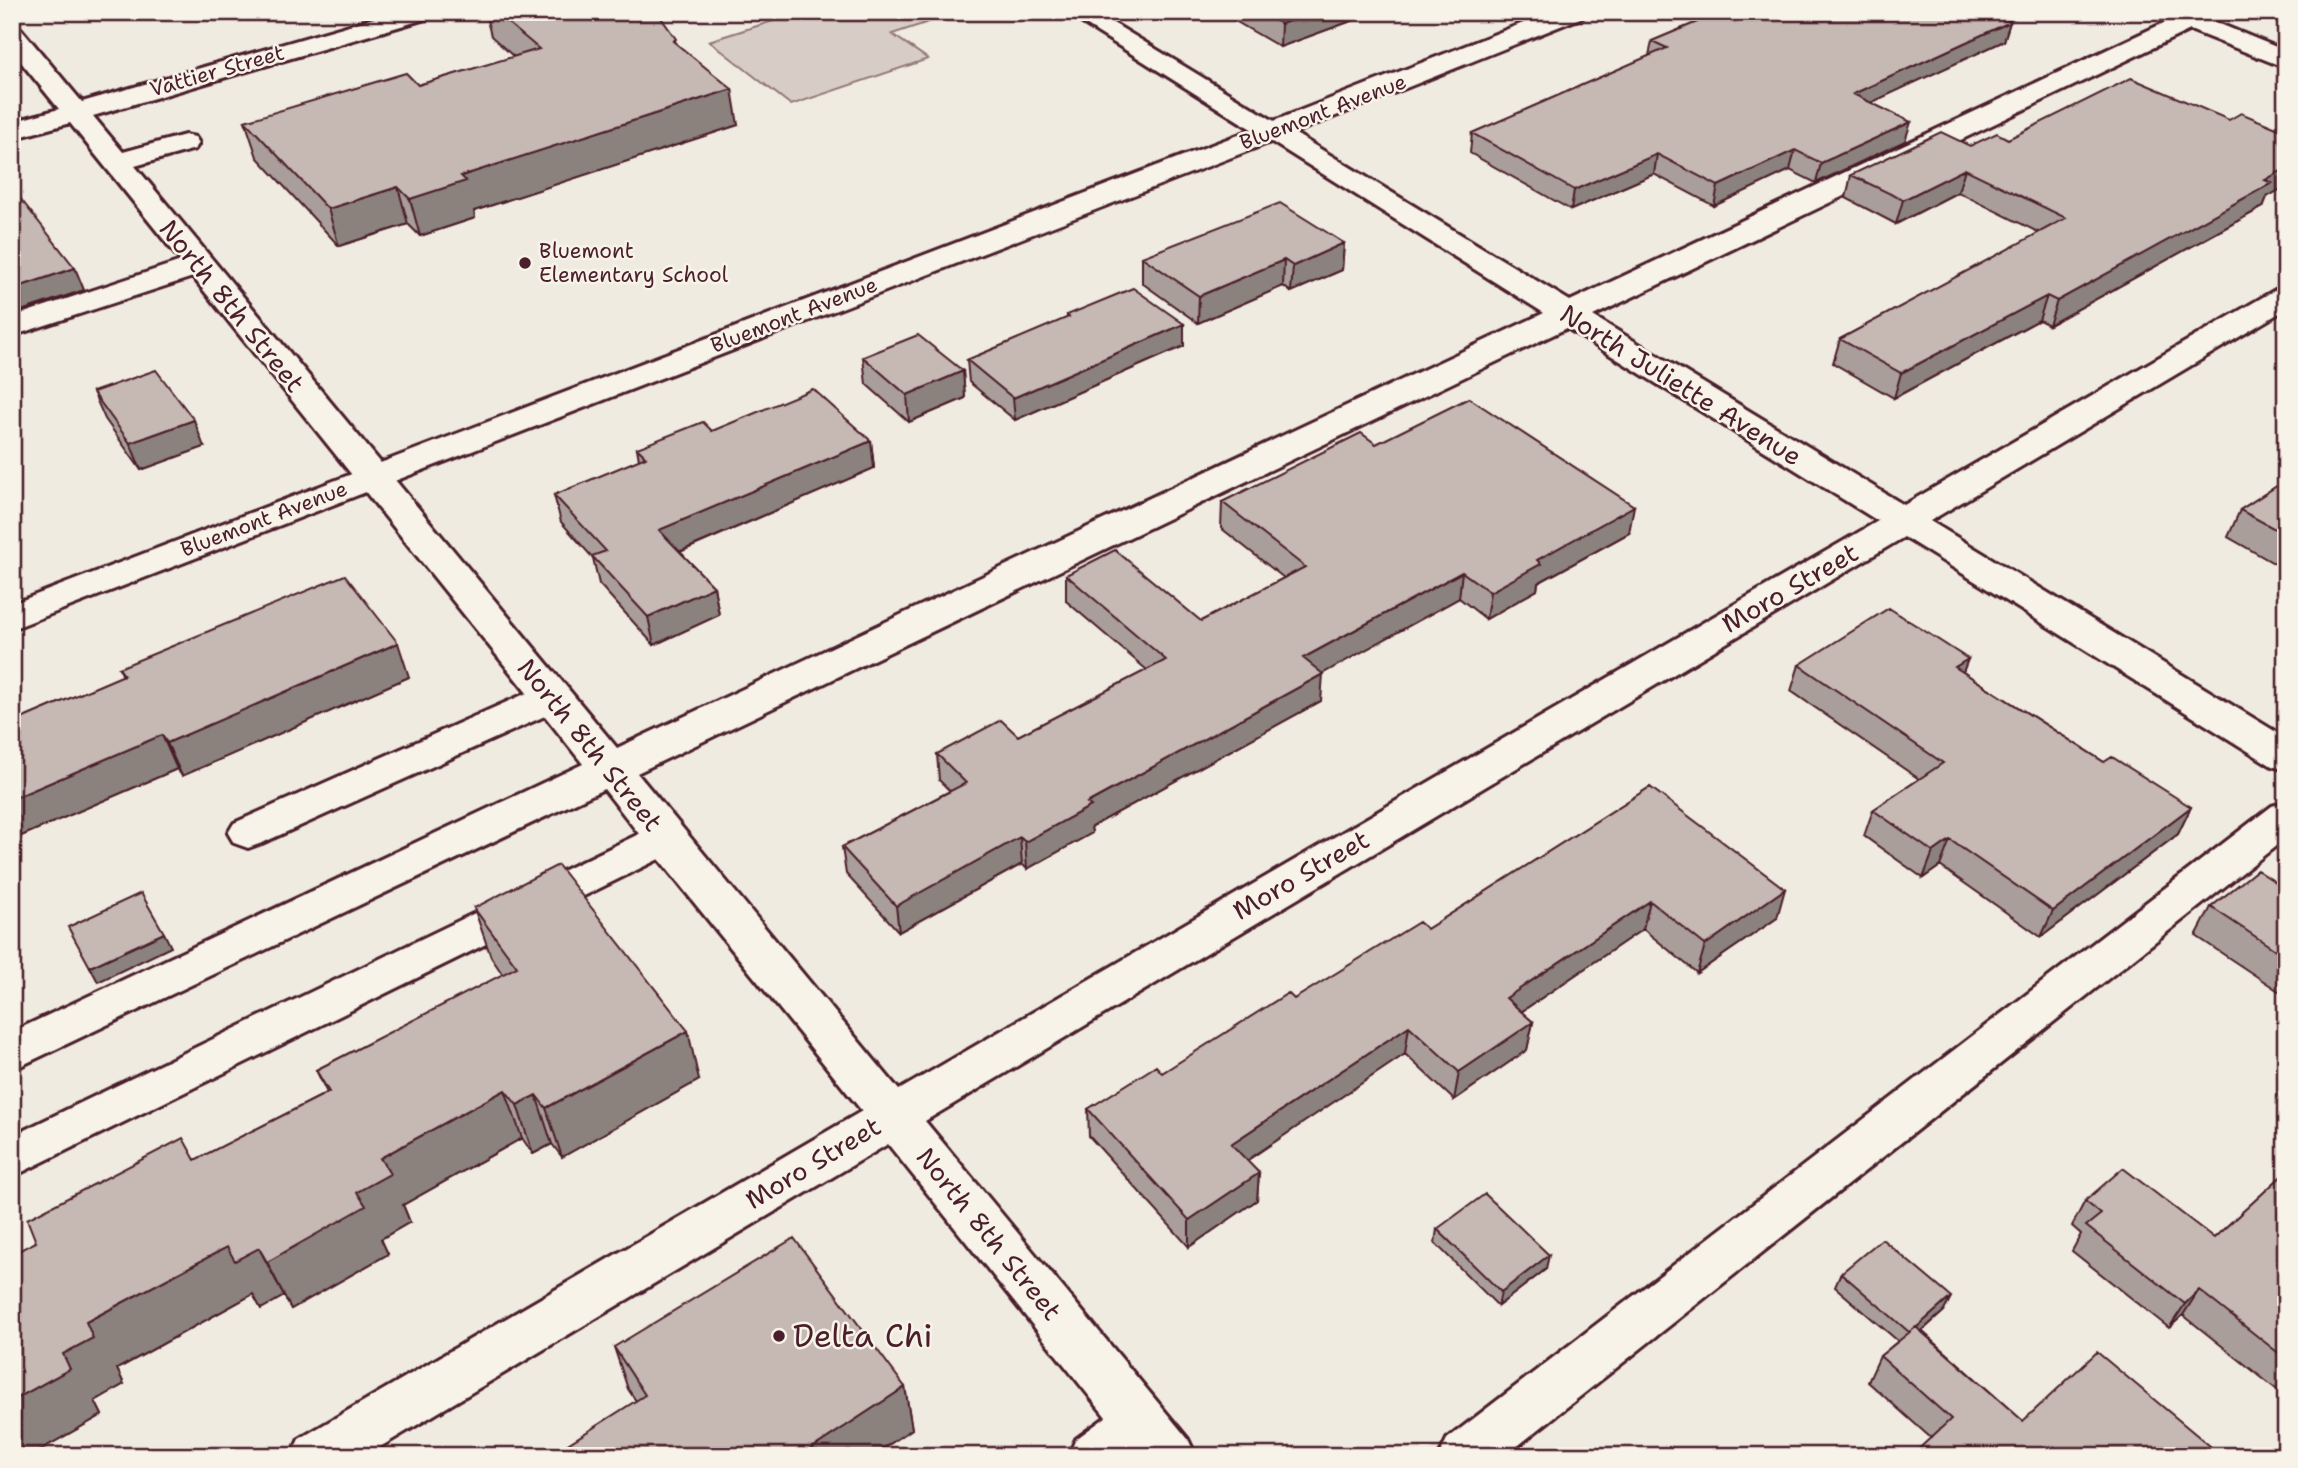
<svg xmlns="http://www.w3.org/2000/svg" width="2298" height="1468" font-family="'Shantell Sans',sans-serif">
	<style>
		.green { fill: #d8cdc6; stroke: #917678; stroke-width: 2 }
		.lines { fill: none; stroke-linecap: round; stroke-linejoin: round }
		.minor-casing { stroke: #4a1f2b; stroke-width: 6 }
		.major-casing { stroke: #4a1f2b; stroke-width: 6 }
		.minor { fill: #f7f3e8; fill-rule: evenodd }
		.major { fill: #f7f3e8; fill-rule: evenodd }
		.wall { fill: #aa9e9a; stroke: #4a1f2b; stroke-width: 2 }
		.shaded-wall { fill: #8b817d; stroke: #4a1f2b; stroke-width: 2 }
		.building { fill: #c6b8b3; stroke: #4a1f2b; stroke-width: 2 }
		.poi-dot { fill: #4a1f2b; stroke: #f7f3e8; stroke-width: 2.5 }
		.labels { text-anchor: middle; stroke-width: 5; stroke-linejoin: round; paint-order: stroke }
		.far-street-label { font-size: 21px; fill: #4a1f2b; stroke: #f7f3e8 }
		.far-poi-label { font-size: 21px; fill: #4a1f2b; stroke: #f7f3e8; text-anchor: start }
		.street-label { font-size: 26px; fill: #4a1f2b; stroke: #f7f3e8 }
		.near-poi-label { font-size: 32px; fill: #4a1f2b; stroke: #f7f3e8; text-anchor: start }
	</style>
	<rect width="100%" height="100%" fill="#f0ebe0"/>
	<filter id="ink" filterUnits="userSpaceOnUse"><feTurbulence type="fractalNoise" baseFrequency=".0143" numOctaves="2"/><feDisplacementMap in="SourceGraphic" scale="14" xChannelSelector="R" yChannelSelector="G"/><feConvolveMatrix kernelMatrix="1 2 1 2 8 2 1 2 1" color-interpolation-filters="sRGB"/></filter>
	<g filter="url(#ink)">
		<path class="green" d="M802,12H936L944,17L892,34L928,59L791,105L709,41Z"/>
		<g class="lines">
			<defs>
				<path id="minor" d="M395,12H435L432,17L93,116L123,152L185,135L195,137L199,143L195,149L135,166L617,748L1544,313L1065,12H1095L1570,301L2168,21L2163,12H2219L2210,20L2286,51V68L2190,30L1593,316L1904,505L2275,290L2286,287V309L1930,521L2286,738V770L2272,766L1904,537L925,1121L1188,1439L1196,1456H1068L1076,1439L1106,1417L888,1144L365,1456H291L299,1439L862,1111L659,859L12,1177V1136L639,834L604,789L12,1070V1032L583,764L545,716L262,843L248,848L234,843L228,833L234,823L527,693L193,277L12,336V317L181,261L70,123L12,139V122L59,109L12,51V26L21,29L82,102ZM1567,328L1878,521L899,1090L637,773Z
					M2286,802V838L1505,1456H1439L1447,1439L2272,806Z"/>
				<path id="major" d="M1551,12H1586L1583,17L1281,138L12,629V604L1261,126Z"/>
			</defs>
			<use href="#minor" class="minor-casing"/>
			<use href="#major" class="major-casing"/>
			<use href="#minor" class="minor"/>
			<use href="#major" class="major"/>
		</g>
		<path class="wall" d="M485,12H657L677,44L738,125L474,211L475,218L420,236L408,224L339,246L257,157L245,121L418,85L514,57L491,36Z
			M1228,12H1376L1280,47L1228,17Z
			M1721,12H2026L2007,21L2010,22L2004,41L1871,102L1905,141L1816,183L1790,170L1714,206L1654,174L1571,210L1470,153L1472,133L1649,56L1652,41Z
			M2229,120L2286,132V186L2267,197L2263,207L2049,325L2039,320L1894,398L1833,363L1840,339L2040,233L1958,192L1896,224L1846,198L1851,175L1970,146L2008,139Z
			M1344,243L1342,270L1291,292L1283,286L1198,323L1142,283V257Z
			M1067,315L1184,324V346L1015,420L969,382L967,360L1067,318Z
			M863,357L963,371L965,398L909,422L866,384Z
			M93,392L204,447L141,470L105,419Z
			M712,431L871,441L874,468L680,552L714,587L719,615L654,645L599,584L593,558L561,522L554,495L639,460L637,448Z
			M1376,444L1629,533L1538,583L1537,590L1486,619L1459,598L1322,673L1321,701L1091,827L1092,833L1027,869L1022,864L899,932L846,874L842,847L950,791L939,780L937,754L1018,736L1147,670L1066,601V575L1201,621L1284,578L1221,528L1222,502Z
			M2286,480V570L2228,537L2240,510Z
			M1968,659L1963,672L2104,762L2191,807L2178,834L2041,937L1940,866L1923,878L1864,836L1873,810L1919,779L1791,691L1799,665Z
			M119,668L409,677L182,776L177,769L12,840V723L123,676Z
			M1650,787L1777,918L1697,973L1643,929L1521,1012L1533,1022L1527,1050L1454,1100L1405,1054L1246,1160L1259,1173L1257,1200L1189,1247L1089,1136L1088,1109L1162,1073L1294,999L1427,929Z
			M2286,889V996L2196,936L2211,907Z
			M474,908L699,1080L562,1157L552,1144L533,1154L522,1138L403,1205L410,1222L381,1239L388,1254L291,1309L284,1296L261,1309L253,1294L117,1369L124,1384L95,1401L102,1415L29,1456H12L195,1160L327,1093L316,1070L503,975L491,957Z
			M2286,1172V1397L2183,1315L2169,1328L2072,1251L2081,1234L2072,1226L2085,1201L2214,1238Z
			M1437,1229L1546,1269L1498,1306L1435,1243Z
			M1841,1273L1944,1311L1922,1331L2023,1421L2222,1456L1931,1438L1868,1382L1880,1356L1898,1341L1835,1287Z
			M614,1347L905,1387L912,1429L872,1456H549L636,1401L628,1389Z"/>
		<path class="shaded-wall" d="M220,12H235L221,16Z
			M1313,12H1376L1280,47L1281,24Z
			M1990,12H2026L1984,32Z
			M2010,22L2004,41L1849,113L1853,94Z
			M732,89L738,125L474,211L475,218L420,236L410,199L461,176Z
			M1911,122L1905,141L1816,183L1821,163Z
			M1795,150L1790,170L1714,206L1718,186Z
			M1657,154L1654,174L1571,210L1574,190Z
			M2286,168V186L2267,197L2263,207L2049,325L2057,301Z
			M1965,169L1958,192L1896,224L1903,200Z
			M398,187L408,224L339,246L328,209Z
			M1344,243L1342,270L1291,292L1293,266Z
			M1284,260L1283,286L1198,323L1199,296Z
			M75,268L84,290L12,314V289Z
			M2047,296L2039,320L1894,398L1901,373Z
			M1184,324V346L1015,420L1013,398Z
			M963,371L965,398L909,422L907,395Z
			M194,420L204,447L141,470L130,443Z
			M871,441L874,468L665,558L659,530Z
			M1634,506L1629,533L1538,583L1537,590L1486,619L1490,592L1537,560Z
			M1462,572L1459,598L1302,685L1303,658Z
			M714,587L719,615L654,645L648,617Z
			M398,643L409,677L182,776L167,743Z
			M1968,659L1958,685L1955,667Z
			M1323,674L1321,701L1091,827L1092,833L1027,869L1025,842L1087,803Z
			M162,735L177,769L12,840V799Z
			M2191,807L2178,834L2041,937L2053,911Z
			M1020,837L1022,864L899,932L896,906Z
			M1950,840L1940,866L1923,878L1933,852Z
			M1785,889L1777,918L1697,973L1705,945Z
			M1650,901L1643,929L1500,1026L1506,998Z
			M164,933L171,947L98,982L90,967Z
			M1533,1022L1527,1050L1454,1100L1459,1072Z
			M1409,1026L1405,1054L1230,1172L1231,1144Z
			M688,1031L699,1080L562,1157L546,1108Z
			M505,1090L522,1138L403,1205L410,1222L381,1239L388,1254L291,1309L267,1262L357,1192L380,1158Z
			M536,1095L552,1144L533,1154L517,1105Z
			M1259,1173L1257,1200L1189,1247V1220Z
			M227,1247L259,1248L284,1296L261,1309L253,1294L117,1369L124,1384L95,1401L102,1415L29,1456H12V1401L63,1354L86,1322Z
			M1549,1255L1546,1269L1498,1306L1501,1292Z
			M2199,1290L2183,1315L2169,1328L2185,1304Z
			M1951,1297L1944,1311L1904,1347L1910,1333Z
			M905,1387L912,1429L872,1456H800Z"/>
		<path class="building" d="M495,12H657L676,39L673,41L732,89L461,176L466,181L410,199L398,187L328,209L245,121L406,73L418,85L539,49Z
			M1261,12H1313L1281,24Z
			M1721,12H1990L1989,13L2010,22L1853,94L1911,122L1821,163L1795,150L1718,186L1657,154L1574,190L1472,133L1667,48L1652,41Z
			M2131,78L2229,120L2241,113L2286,132V168L2265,180L2272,183L2057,301L2047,296L1901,373L1840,339L2066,218L1965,169L1903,200L1851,175L1941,132L1970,146L1997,133L2008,139Z
			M12,188L75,268L12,289Z
			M1280,203L1344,243L1293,266L1284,260L1199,296L1142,257Z
			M1133,288L1184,324L1013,398L967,360L1069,317L1067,315Z
			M918,335L963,371L907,395L863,357Z
			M156,370L194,420L130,443L93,392Z
			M813,389L871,441L659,530L714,587L648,617L592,556L606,551L554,495L646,457L637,448L703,422L712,431Z
			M1469,398L1634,506L1537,560L1541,564L1490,592L1462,572L1303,658L1323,674L1087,803L1091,806L1025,842L1020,837L896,906L842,847L966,783L937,754L1001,720L1018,736L1166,660L1066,575L1115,550L1201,621L1305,567L1222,502L1361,433L1376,444Z
			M2286,480V535L2240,510Z
			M345,575L398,643L167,743L162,735L12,799V723L124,675L119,668Z
			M1889,608L1968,659L1955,667L2104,762L2112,757L2191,807L2053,911L1950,840L1933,852L1873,810L1943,763L1799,665Z
			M1650,787L1785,889L1705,945L1650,901L1506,998L1533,1022L1459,1072L1409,1026L1231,1144L1259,1173L1189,1220L1088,1109L1156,1066L1162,1073L1288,993L1294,999L1419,922L1427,929Z
			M558,865L688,1031L546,1108L536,1095L517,1105L505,1090L380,1158L390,1174L357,1192L366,1206L267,1262L259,1248L235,1261L227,1247L86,1322L93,1338L63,1354L70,1369L12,1401V1254L36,1242L27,1219L183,1138L195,1160L329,1092L316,1070L517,967L474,908Z
			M2257,870L2286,889V957L2211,907Z
			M141,893L164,933L90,967L68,927Z
			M2123,1168L2214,1238L2286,1172V1359L2199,1290L2185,1304L2086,1226L2101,1214L2085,1201Z
			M1485,1194L1549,1255L1501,1292L1437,1229Z
			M794,1238L905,1387L800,1456H549L645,1395L614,1347Z
			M1882,1239L1951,1297L1917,1327H1916L1909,1332L1841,1273Z
			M1916,1327L2023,1421L2097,1352L2222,1456H1911L1951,1419L1880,1356Z
			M1522,1445L1532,1456H1509Z"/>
	</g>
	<g class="poi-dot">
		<circle cx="525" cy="263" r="7"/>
		<circle cx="779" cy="1336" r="7"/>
	</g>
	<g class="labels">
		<g class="far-street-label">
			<text transform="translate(217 71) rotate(-16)" y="7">Vattier Street</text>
			<text transform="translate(1323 112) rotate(-21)" y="7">Bluemont Avenue</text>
			<text transform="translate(794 315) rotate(-21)" y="7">Bluemont Avenue</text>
			<text transform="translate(264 519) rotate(-21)" y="7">Bluemont Avenue</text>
		</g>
		<g class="far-poi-label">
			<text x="539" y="258">Bluemont<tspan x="539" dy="24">Elementary School</tspan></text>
		</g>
		<g class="street-label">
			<text transform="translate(232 306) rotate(51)" y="9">North 8th Street</text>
			<text transform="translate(1681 385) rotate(32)" y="9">North Juliette Avenue</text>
			<text transform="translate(1790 588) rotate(-30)" y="9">Moro Street</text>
			<text transform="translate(590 745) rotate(51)" y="9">North 8th Street</text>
			<text transform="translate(1301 875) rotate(-30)" y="9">Moro Street</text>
			<text transform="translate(813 1163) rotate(-31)" y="9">Moro Street</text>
			<text transform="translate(989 1234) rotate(51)" y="9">North 8th Street</text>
		</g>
		<g class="near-poi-label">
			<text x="793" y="1347">Delta Chi</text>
		</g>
	</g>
	<rect width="2298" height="1468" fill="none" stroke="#f7f3e8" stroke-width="42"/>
	<rect x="21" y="21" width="2256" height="1426" fill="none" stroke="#4a1f2b" stroke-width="2.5" filter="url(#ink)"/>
</svg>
